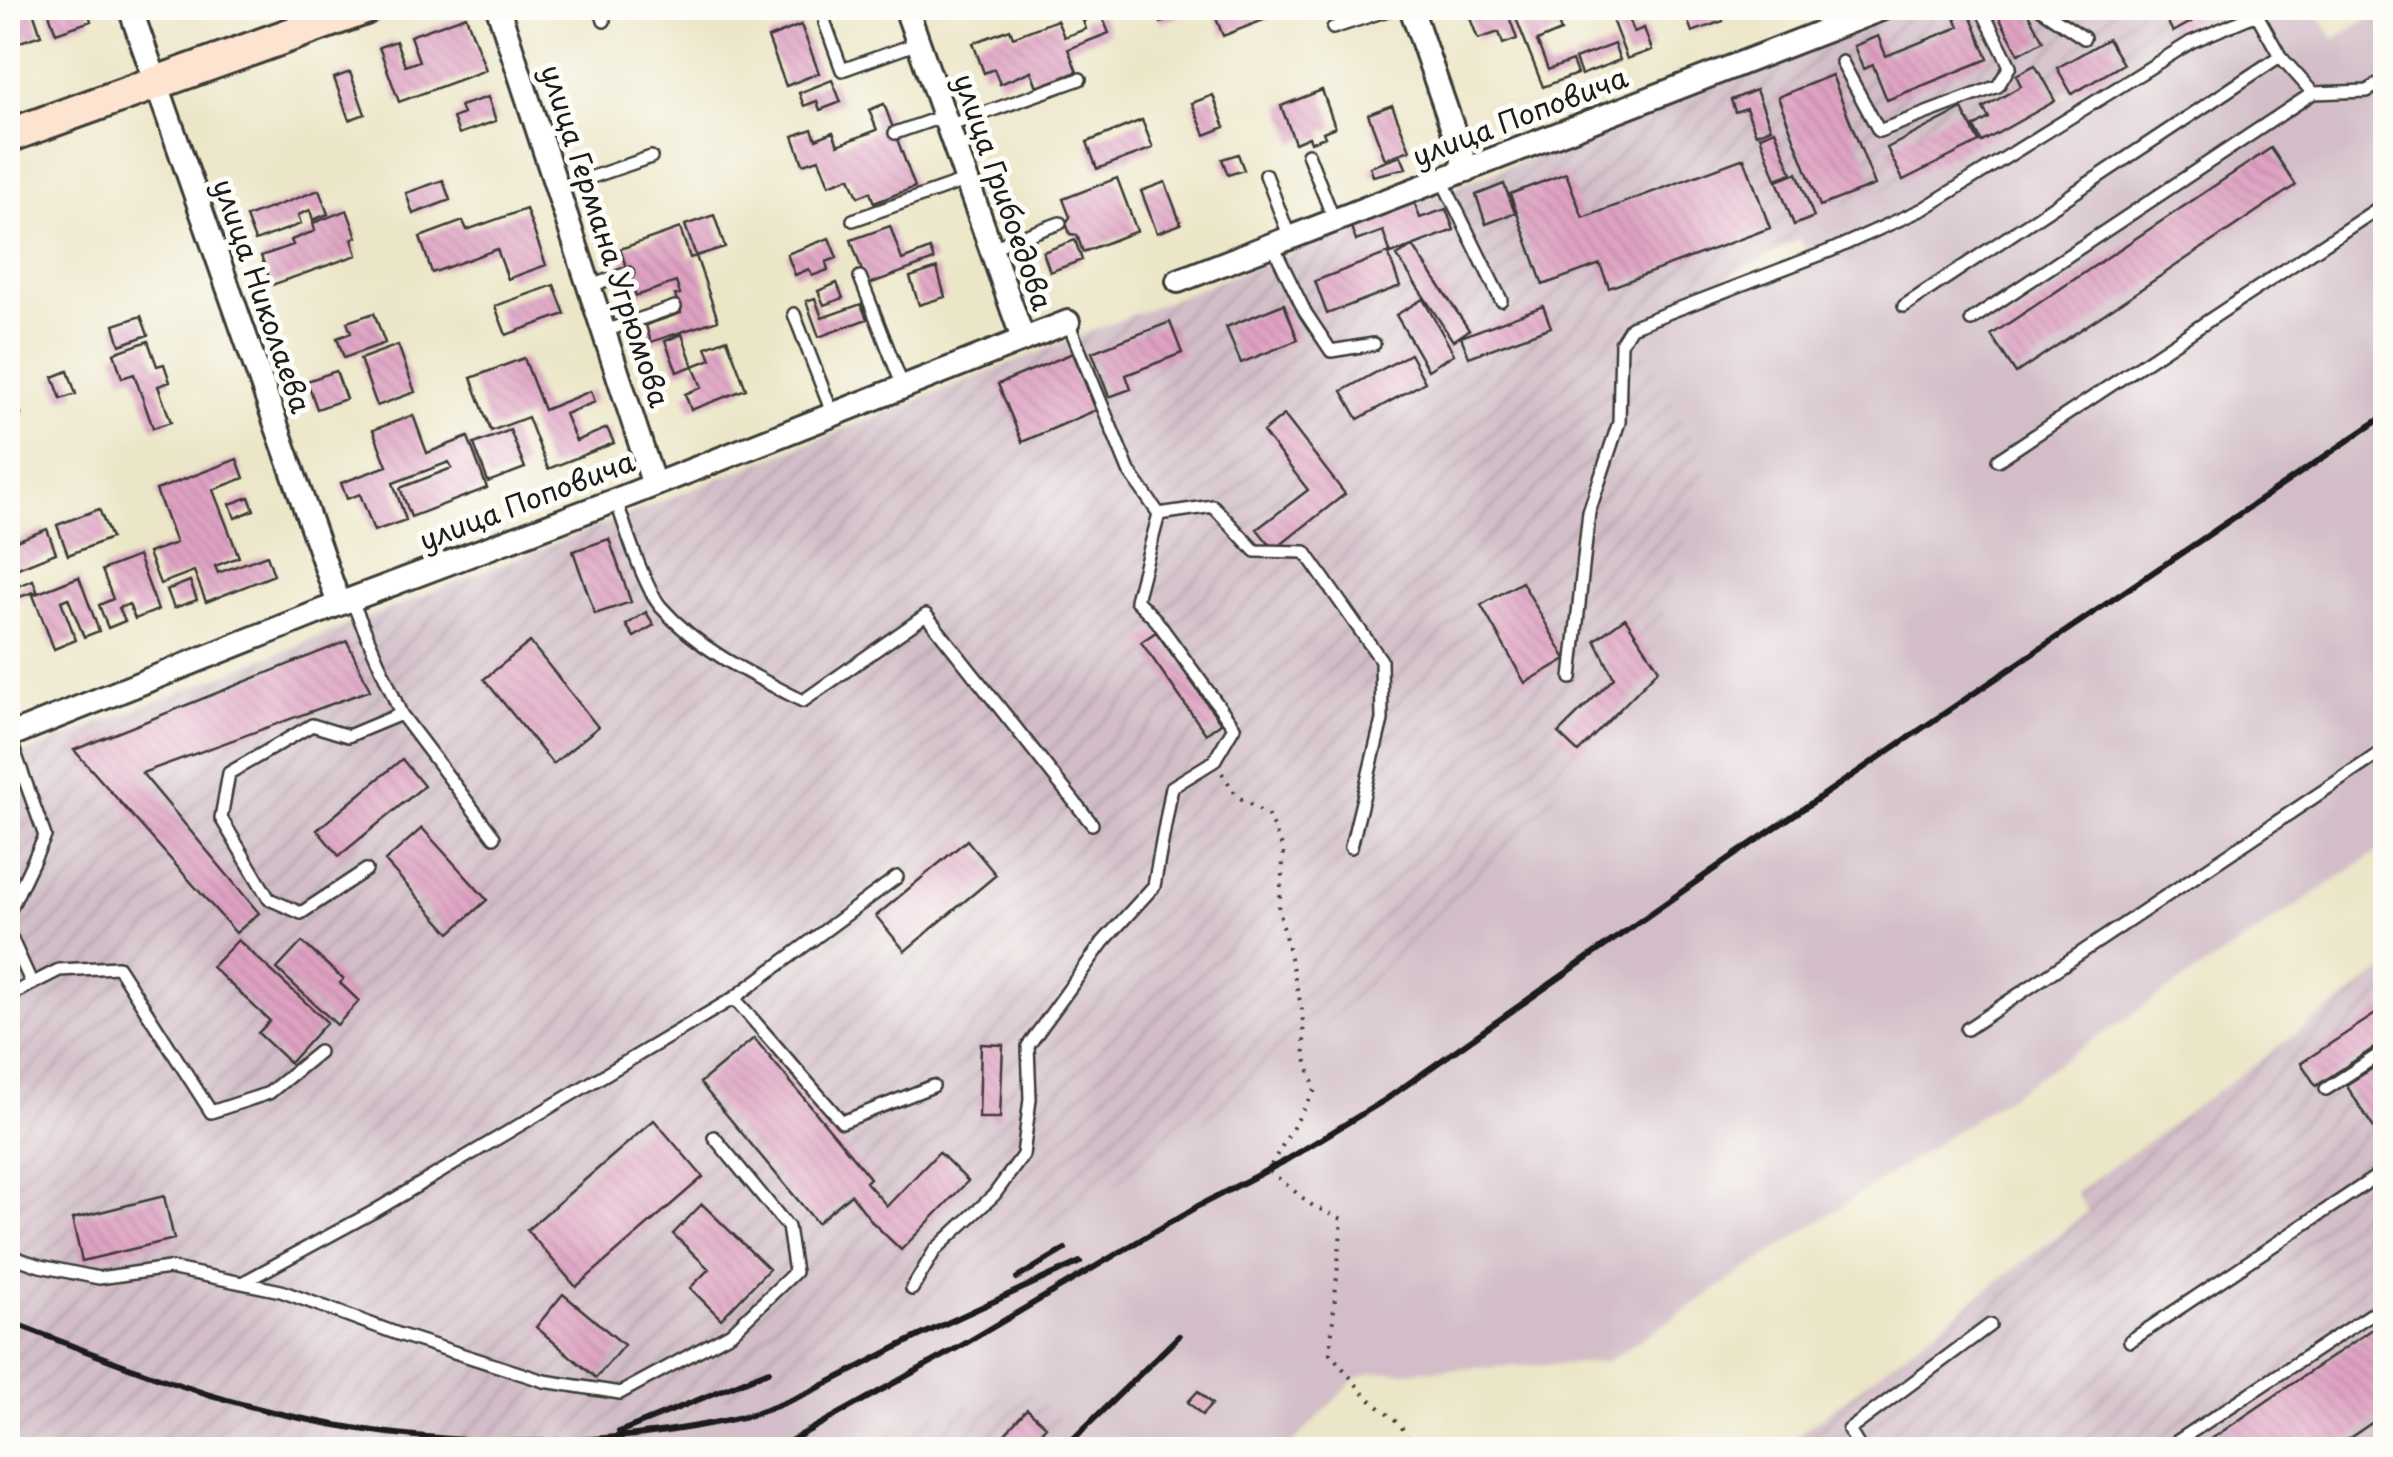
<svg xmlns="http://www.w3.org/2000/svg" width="2393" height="1457" font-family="'Playpen Sans',sans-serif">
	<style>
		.industrial { fill: url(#industrial-furrows) }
		.railway { fill: #d2bdc8 }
		.building { fill: url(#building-back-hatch) }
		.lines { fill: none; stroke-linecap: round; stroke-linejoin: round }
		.lane-casing { stroke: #3b3a36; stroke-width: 16 }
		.street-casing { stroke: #3b3a36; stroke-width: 28 }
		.secondary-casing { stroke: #3b3a36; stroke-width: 38 }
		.path { stroke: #3b3a36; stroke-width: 4; stroke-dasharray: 2.5 8; stroke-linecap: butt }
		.lane { stroke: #fff; stroke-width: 11 }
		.street { stroke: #fff; stroke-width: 22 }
		.secondary { stroke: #fde4d0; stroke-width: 32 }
		.rail { stroke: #1c1c1c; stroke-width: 6 }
		.labels { text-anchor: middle; stroke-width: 10; stroke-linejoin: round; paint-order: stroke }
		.street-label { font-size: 28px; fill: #1c1c1c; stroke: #fdfcf7 }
	</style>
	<defs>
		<pattern id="industrial-furrows" width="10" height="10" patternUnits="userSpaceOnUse" patternTransform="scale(2.5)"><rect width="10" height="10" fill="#d2bdc8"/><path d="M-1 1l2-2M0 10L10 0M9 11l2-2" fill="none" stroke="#b4a2ab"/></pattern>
		<pattern id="building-back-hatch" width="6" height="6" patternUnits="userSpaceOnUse" patternTransform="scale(2.5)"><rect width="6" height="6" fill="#dfa2c3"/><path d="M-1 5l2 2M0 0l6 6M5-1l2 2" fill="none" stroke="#bf8ba7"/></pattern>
	</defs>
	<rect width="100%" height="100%" fill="#fdfcf7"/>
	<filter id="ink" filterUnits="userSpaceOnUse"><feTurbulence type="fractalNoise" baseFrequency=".01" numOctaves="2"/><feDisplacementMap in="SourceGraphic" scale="20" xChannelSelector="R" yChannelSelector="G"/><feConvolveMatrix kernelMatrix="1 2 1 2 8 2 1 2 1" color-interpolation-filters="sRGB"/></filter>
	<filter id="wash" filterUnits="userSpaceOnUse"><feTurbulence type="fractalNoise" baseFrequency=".0048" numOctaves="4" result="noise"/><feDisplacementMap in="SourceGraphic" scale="40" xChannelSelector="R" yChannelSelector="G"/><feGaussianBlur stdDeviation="2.25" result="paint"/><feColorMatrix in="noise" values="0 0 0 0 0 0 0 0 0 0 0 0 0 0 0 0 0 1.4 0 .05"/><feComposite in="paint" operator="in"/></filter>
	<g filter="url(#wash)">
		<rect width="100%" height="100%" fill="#ece6c8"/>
		<path class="industrial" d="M1909,8H2220L1815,231L1632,327L1707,463L1648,664L1535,825L1429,936L1253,1086L1087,1206L916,1312L713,1405L631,1449H8V760Z
			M2385,970V1449L1797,1450L1792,1440L2088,1212L2076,1193Z
			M1027,1391L1067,1424L1043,1449L838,1450L885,1426Z"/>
		<path class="railway" d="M2217,8H2314L2334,39L2385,8V847L1606,1362L1372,1373L1355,1379L1287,1449H1043L1067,1424L1027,1391L885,1426L838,1449L631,1450L713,1405L916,1312L1087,1206L1253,1086L1429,936L1535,825L1648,664L1707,463L1627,319L1807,254L1795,225L1906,181L2108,73Z"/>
		<g id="blocks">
			<path class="building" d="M32,8L41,35L8,46V15Z
				M47,8H87L91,21L56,33Z
				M1155,8H1184L1186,13L1161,23Z
				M1212,8H1267L1271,17L1223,36Z
				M1499,8H1506L1517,39L1503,44L1499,32L1478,39L1470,18Z
				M1512,8H1552L1561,31L1537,41L1548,70L1572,61L1577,74L1543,87Z
				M1683,8H1718L1723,21L1692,32Z
				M1967,8L1988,59L1887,100L1873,65L1863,69L1854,46L1878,36L1886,56L1959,27L1952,9Z
				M1994,8H2025L2043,41L2019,54Z
				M2181,8H2216L2173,32L2165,17Z
				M1626,11L1634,32L1644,28L1652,50L1627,59L1611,17Z
				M1101,14L1109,33L1068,49L1077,72L1037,87L1031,71L1000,84L994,69L984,73L973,43L1010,29L1013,37L1057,20L1064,37L1086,29L1083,21Z
				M466,16L486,70L399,102L379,47L396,41L405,66L419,61L410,36Z
				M801,25L819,73L786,86L768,38Z
				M2108,39L2123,64L2072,94L2057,68Z
				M1614,44L1620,60L1581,75L1575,59Z
				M2035,65L2055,101L1982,142L1974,127L1989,118L1983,108L2021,86L2016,75Z
				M350,72L365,114L349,120L334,78Z
				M1832,75L1875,185L1820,206L1778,97Z
				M832,80L841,102L820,110L817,101L804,106L799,93Z
				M1322,90L1335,127L1323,132L1325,137L1311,142L1309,137L1295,143L1281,106Z
				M1756,90L1771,128L1756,134L1746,108L1735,112L1731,100Z
				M1213,95L1225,127L1205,135L1192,103Z
				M488,97L496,121L459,134L453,118L463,114L460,106Z
				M884,104L915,187L874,203L870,192L858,197L850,177L829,185L819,159L803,164L793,136L812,129L816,139L833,132L838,145L877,130L869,110Z
				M1392,105L1410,150L1385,159L1368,114Z
				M1962,109L1979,142L1903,180L1887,148Z
				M1142,120L1153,148L1097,169L1087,142Z
				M1775,130L1792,173L1776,179L1760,136Z
				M2271,148L2296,185L2016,373L1991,335Z
				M1238,154L1244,170L1228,175L1222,159Z
				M1401,156L1406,168L1373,176L1370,167Z
				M1744,158L1770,228L1609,288L1600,264L1543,285L1510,194L1566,173L1583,218Z
				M1797,173L1814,217L1794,225L1777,181Z
				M1117,178L1137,231L1083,252L1077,235L1070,234L1066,223L1070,217L1063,199Z
				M443,180L450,200L413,214L406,193Z
				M1165,182L1181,224L1157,233L1141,191Z
				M1504,184L1515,213L1486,224L1476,195Z
				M319,190L328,214L313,220L310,210L298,215L301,224L255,241L246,217Z
				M1414,201L1420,218L1446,209L1454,230L1391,254L1383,231L1356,241L1350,224Z
				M526,209L546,265L508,279L497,249L432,273L420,237L463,221L467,230Z
				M347,210L357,237L352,239L357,255L272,285L261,256L293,245L291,240L315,231L313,223Z
				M714,215L725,247L696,256L685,225Z
				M890,226L902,260L930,249L934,260L867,285L851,240Z
				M680,228L690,258L696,256L718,320L651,342L646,325L681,313L675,295L680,294L676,282L636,296L620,249Z
				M829,238L837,258L826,262L828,270L812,276L809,269L795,275L787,254Z
				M1075,240L1082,260L1050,272L1043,252Z
				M1413,246L1469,330L1453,341L1397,256Z
				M1388,253L1400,286L1327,314L1315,281Z
				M937,268L945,297L919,305L910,277Z
				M837,283L843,298L824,305L818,291Z
				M554,285L565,314L506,335L495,306Z
				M815,298L822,318L861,304L867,319L819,337L806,301Z
				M1423,299L1454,354L1428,370L1396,315Z
				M1284,304L1298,340L1241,363L1226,327Z
				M1543,306L1551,327L1469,357L1461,337Z
				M374,313L385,343L344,358L337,338L351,333L347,322Z
				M141,316L148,335L120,345L114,325Z
				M1170,322L1182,353L1126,375L1131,389L1109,397L1092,352Z
				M682,334L693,366L677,372L665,341Z
				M727,339L746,389L691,410L685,394L702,387L693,366L711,359L706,347Z
				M148,341L157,366L164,364L170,382L158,386L171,422L153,428L134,374L122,378L114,353Z
				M398,345L415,392L377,406L360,359Z
				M1073,353L1096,410L1022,442L998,384Z
				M1410,354L1425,382L1358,419L1342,391Z
				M524,358L544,410L591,391L595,402L565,414L576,441L607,428L614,443L548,469L528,417L491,431L471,378Z
				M68,371L76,394L61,399L53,377Z
				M336,371L346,399L317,409L307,381Z
				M11,385L21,414L8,419V386Z
				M413,415L427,453L468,437L487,488L411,517L400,488L452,468L449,462L393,483L406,520L374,531L360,494L347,499L341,483L387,466L373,430Z
				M1284,415L1345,494L1274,550L1257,529L1308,490L1263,432Z
				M510,430L525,468L488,482L474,444Z
				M237,459L244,478L213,490L239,557L215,566L218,573L267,555L274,575L206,602L194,571L160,584L148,553L176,543L156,490Z
				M249,497L254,510L235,518L230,504Z
				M99,509L111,538L68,555L57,525Z
				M47,529L56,553L8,572V544Z
				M609,539L631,602L595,614L573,551Z
				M138,556L158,610L135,619L129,604L119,608L125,621L108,628L99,605L113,599L102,570Z
				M79,577L99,631L84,637L68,598L61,601L76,640L54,649L33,595Z
				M33,580L37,591L11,600L8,590Z
				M190,581L197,600L174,608L167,590Z
				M1522,582L1566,659L1525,683L1481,605Z
				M646,612L654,625L634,637L626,625Z
				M1625,618L1659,669L1578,752L1558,733L1614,678L1595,640Z
				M1156,632L1221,723L1206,734L1141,642Z
				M347,641L370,690L142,773L259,913L236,933L74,750Z
				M530,642L598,727L553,764L484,679Z
				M402,759L424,786L339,856L317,830Z
				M422,828L487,900L450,933L385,861Z
				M967,840L996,875L905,951L876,916Z
				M238,940L327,1022L290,1063L258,1033L270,1021L212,967Z
				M302,942L343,979L340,983L359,1001L337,1025L277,969Z
				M2386,1007V1040L2316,1086L2301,1063Z
				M754,1038L870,1178L866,1182L887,1206L939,1152L968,1181L901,1250L872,1222L851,1194L817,1223L700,1083Z
				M981,1044L1003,1045L1000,1118H979Z
				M2386,1060V1132L2379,1136L2346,1085Z
				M654,1120L703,1177L576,1287L527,1230Z
				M164,1196L174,1239L82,1261L72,1219Z
				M702,1204L769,1269L721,1319L690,1288L709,1269L673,1234Z
				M563,1294L624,1345L596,1378L536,1327Z
				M2386,1320V1413L2332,1450H2195Z
				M1198,1391L1212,1404L1202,1415L1188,1402Z
				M1027,1409L1046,1426L1025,1450H991Z"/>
		</g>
	</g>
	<g filter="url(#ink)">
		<use href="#blocks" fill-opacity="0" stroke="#3b3a36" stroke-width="2.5"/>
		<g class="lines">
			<defs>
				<path id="lane" d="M600,8L604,21
					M2039,8L2084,38
					M2255,11L2280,56L2313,93L2367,91L2386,79
					M825,23L842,70L918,43
					M1333,28L1394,8
					M1842,62L1879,131L1998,86L2010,66L1981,8
					M948,126L1080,79
					M895,133L944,116
					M1308,154L1334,220
					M1266,175L1290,238
					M1442,180L1501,300
					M557,189L651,157
					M853,220L967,180
					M1272,244L1305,312L1331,351L1374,344
					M991,248L1060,223
					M860,277L903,387
					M590,286L628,273
					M1904,306L2280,56
					M794,314L833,415
					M1971,320L2313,93
					M1068,322L1129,471L1159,514L1213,506L1255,551L1305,552L1381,660L1382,720L1351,847
					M605,331L675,307
					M1998,460L2386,203
					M616,500C625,527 644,587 661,607C700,651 752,675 803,701L926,615L1092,824
					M351,599L401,714L494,837
					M1571,678L1589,512L1619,422L1621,343L1631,327L1832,250L1923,209L2191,42L2257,14
					M366,870L301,913L269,899L221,818L229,773L312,725L348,736L401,714
					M8,914L45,836L9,736
					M8,931L32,984
					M8,996L59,970L118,967L211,1112L269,1093L319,1052
					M734,998L897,877
					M1967,1029L2386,749
					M2326,1089L2386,1050
					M8,1255L40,1266L99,1278L169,1268L281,1291L398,1334L544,1381L620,1393L731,1333L795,1272L788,1227L714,1137
					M242,1283L373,1212L734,998L842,1122L933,1086
					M912,1289L935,1250L994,1195L1023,1155L1030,1099L1028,1046L1103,942L1154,886L1172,787L1214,761L1234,727L1156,620L1136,600L1159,514
					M2130,1341L2386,1170
					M1861,1450L1849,1430L1990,1325
					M2164,1450L2386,1304
					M2385,1450L2386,1449"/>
				<path id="street" d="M130,8L339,604
					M498,8L654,485
					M906,8L1023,339
					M1411,8L1467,170
					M1178,281L1884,8
					M8,736L339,604L616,500L1068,322"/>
				<path id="secondary" d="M8,136L365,8"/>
			</defs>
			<use href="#lane" class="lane-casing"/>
			<use href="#street" class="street-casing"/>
			<use href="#secondary" class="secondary-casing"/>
			<path class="path" d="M1222,773L1237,796L1268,816L1284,851L1279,909L1302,1010L1305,1055L1315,1090L1268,1170L1313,1206L1342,1219L1330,1353L1365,1395L1400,1425L1417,1450"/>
			<use href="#lane" class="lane"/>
			<use href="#street" class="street"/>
			<use href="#secondary" class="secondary"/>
			<path class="rail" d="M1017,1278L1065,1249
				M8,1321C73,1346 139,1373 207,1394C382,1448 573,1457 751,1415C809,1397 860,1365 915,1338C970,1312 1025,1287 1080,1262
				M619,1432L769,1371
				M774,1450L966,1343L1198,1206L1283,1162L1385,1100L1730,858L2386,415
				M1062,1450L1179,1336"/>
		</g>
	</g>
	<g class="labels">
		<g class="street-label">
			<text transform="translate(1520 117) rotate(-21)" y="10">улица Поповича</text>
			<text transform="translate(1003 192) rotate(71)" y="10">улица Грибоедова</text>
			<text transform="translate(605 236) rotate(72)" y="10">улица Германа Угрюмова</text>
			<text transform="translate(262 296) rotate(71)" y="10">улица Николаева</text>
			<text transform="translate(527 501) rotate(-21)" y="10">улица Поповича</text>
		</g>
	</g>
	<rect width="2393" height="1457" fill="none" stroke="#fdfcf7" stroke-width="40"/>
</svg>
